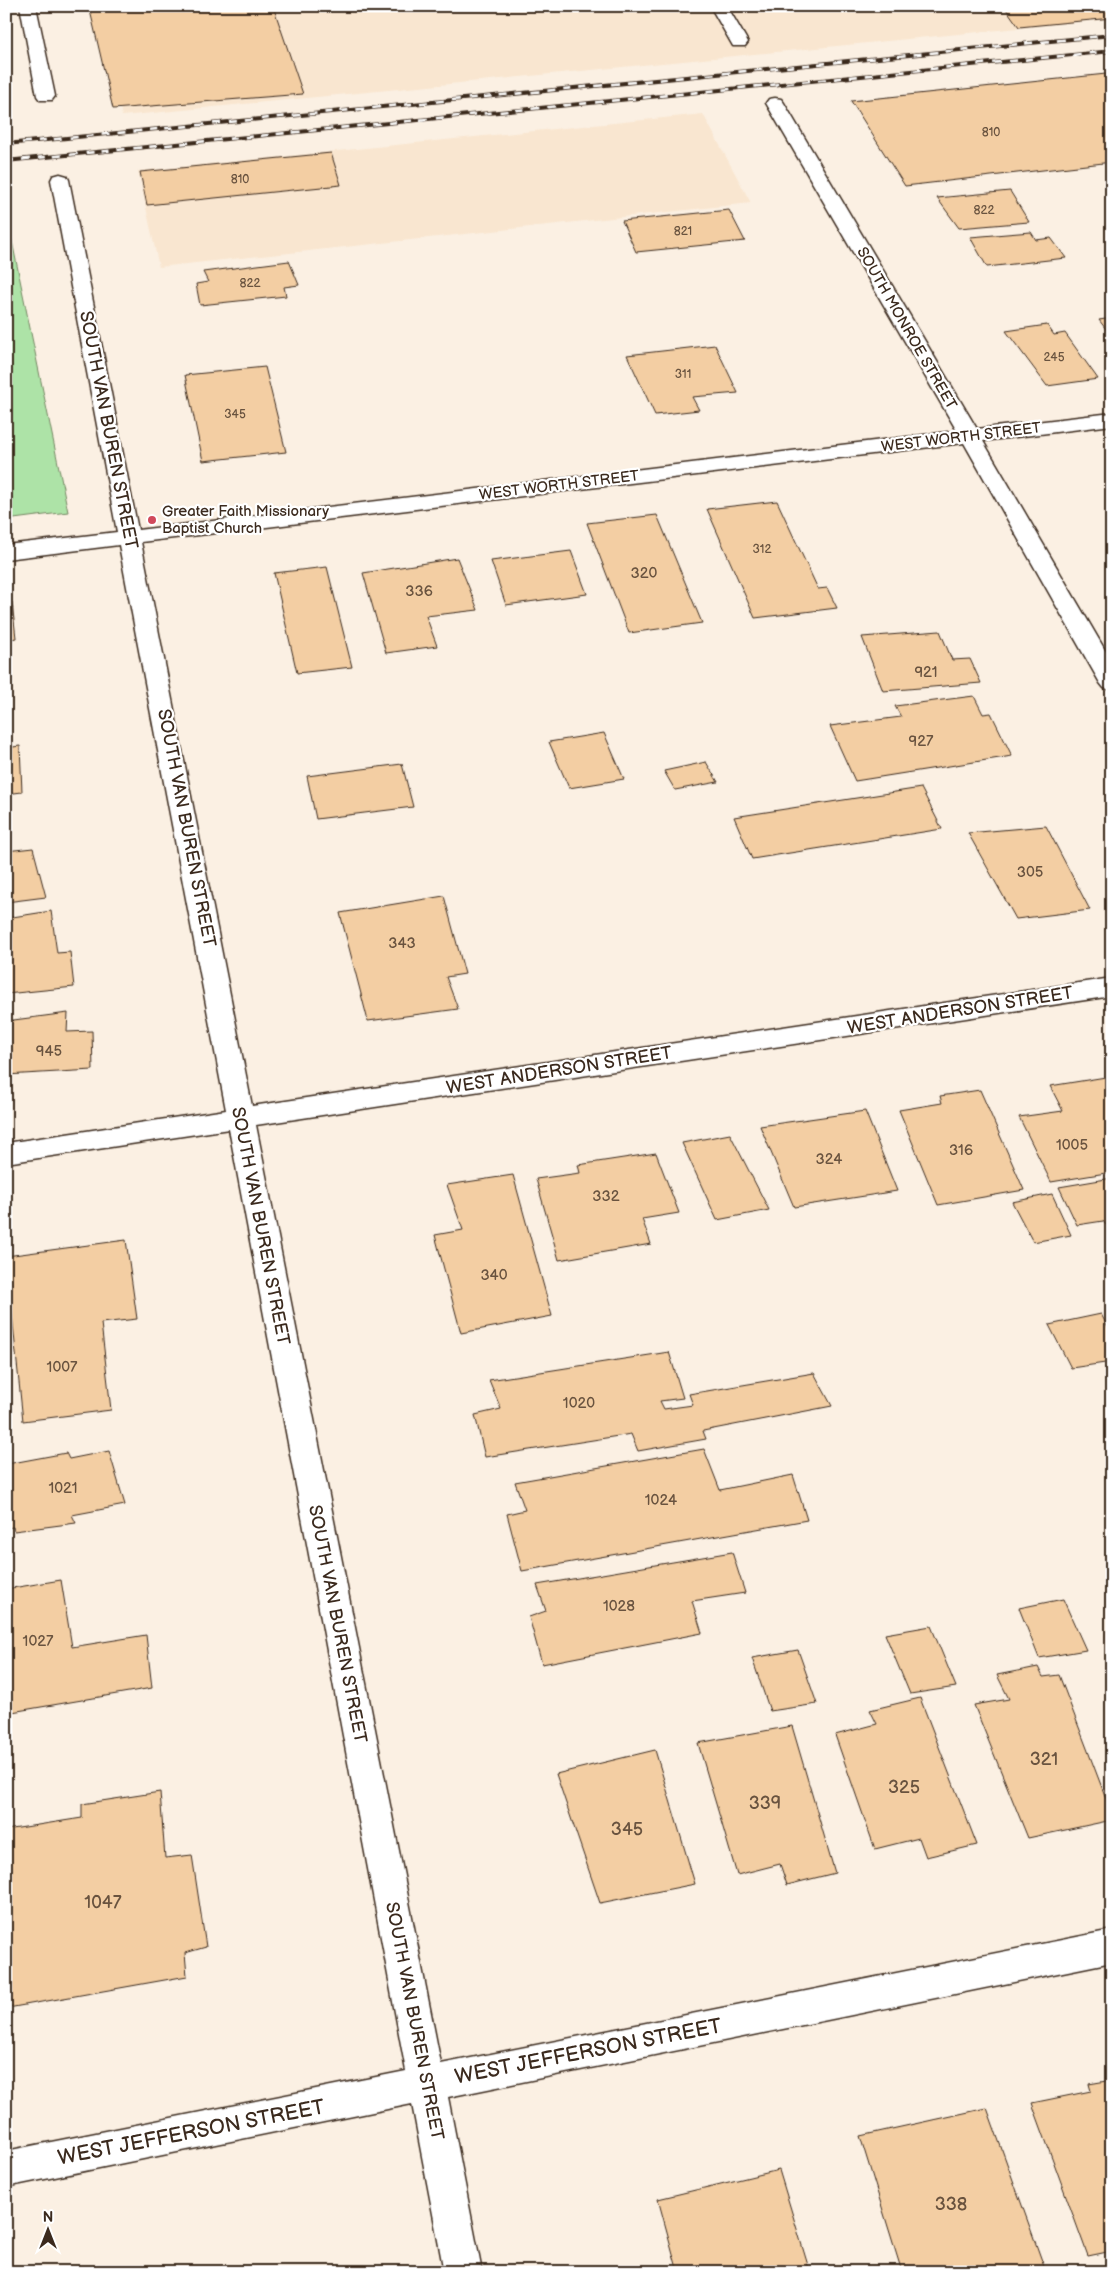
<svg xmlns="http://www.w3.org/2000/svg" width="1118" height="2278" font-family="'Balsamiq Sans',sans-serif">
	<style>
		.built { fill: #f9e6d0 }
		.green { fill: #ade3a7; stroke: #748662 }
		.building { fill: #f3cea3; stroke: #3b2a1e }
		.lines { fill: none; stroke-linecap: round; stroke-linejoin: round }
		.street-casing { stroke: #3b2a1e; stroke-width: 3 }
		.street { fill: #fff; fill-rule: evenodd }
		.rail-casing { stroke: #3b2a1e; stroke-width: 4 }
		.rail { stroke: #fff; stroke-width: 2.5; stroke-dasharray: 8; stroke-linecap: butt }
		.poi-dot { fill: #d1495b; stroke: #fff; stroke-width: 2 }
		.labels { text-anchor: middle; stroke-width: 4.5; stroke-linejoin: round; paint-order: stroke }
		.far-number-label { font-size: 12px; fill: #69533f }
		.far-street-label { font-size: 15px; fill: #3b2a1e; stroke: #fff }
		.far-poi-label { font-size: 15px; fill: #3b2a1e; stroke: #fff; text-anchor: start }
		.number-label { font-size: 15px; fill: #69533f }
		.street-label { font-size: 18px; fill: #3b2a1e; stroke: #fff }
		.near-number-label { font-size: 18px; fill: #69533f }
		.near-street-label { font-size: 21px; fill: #3b2a1e; stroke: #fff }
	</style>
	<rect width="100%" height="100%" fill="#fbf0e3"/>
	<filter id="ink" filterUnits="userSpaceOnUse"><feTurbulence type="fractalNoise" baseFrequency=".02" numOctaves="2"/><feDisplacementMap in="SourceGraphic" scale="10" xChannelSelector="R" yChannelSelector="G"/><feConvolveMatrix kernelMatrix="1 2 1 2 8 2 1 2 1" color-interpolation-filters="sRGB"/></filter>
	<g filter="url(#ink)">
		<path class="built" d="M97,6H1112V19L122,116Z
			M703,114L751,203L159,267L138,171Z"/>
		<path class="green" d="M6,212L68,512L6,520Z"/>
		<path class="building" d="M89,6H273L303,94L113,109Z
			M1004,6H1112V18L1019,27Z
			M1106,74L1112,81V162L905,186L851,101Z
			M331,153L341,185L147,205L140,172Z
			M1010,191L1029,222L959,228L937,198Z
			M729,210L745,241L636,252L622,221Z
			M1031,232L1036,240L1051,238L1066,258L987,267L970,237Z
			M289,261L299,285L284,287L286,296L200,305L196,284L208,282L203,272Z
			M1112,318V337L1099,320Z
			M1047,325L1054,335L1065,333L1098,379L1047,386L1006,331Z
			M715,345L738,393L692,397L699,410L655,415L627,355Z
			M265,367L286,452L203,461L185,375Z
			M777,501L818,589L827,588L837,608L755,618L707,509Z
			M657,515L702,623L629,633L587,523Z
			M571,551L587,594L506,605L491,561Z
			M457,558L478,610L426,616L437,646L386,653L363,573Z
			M327,567L352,667L297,673L274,573Z
			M12,602L16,638L6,640V603Z
			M940,631L952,660L970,659L981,683L883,691L862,637Z
			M974,696L983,714L991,713L1012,756L855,781L830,726L901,717L895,706Z
			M604,733L624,779L569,788L549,742Z
			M20,746L22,792L6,794V748Z
			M706,762L718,782L675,790L664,771Z
			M402,764L413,807L316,819L307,776Z
			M921,788L942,829L752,859L734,817Z
			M1046,826L1090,910L1016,919L968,833Z
			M33,848L46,897L6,902V851Z
			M444,896L465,974L446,977L458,1009L368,1021L340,913Z
			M51,911L57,953L70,952L74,987L6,994V918Z
			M68,1013L67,1032L92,1031L93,1070L6,1075V1021Z
			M1112,1076V1172L1051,1182L1019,1117L1063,1111L1050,1086Z
			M980,1090L1024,1190L938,1205L899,1110L942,1103L940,1096Z
			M865,1111L897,1191L794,1207L760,1126Z
			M730,1134L769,1210L717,1220L682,1143Z
			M656,1153L679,1213L642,1219L651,1244L559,1260L536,1179L580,1173L578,1165Z
			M513,1175L552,1316L461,1333L435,1235L463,1230L447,1185Z
			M1112,1178V1224L1106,1225L1103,1221L1077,1225L1059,1187Z
			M1052,1194L1071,1235L1033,1242L1012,1202Z
			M126,1240L137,1319L101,1323L111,1410L23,1421L6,1256Z
			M1101,1314L1112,1335V1362L1071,1368L1049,1325Z
			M669,1352L683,1398L660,1401L664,1409L693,1405L689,1394L814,1373L832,1406L703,1431L706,1439L638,1451L631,1434L485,1457L475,1415L501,1409L489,1380Z
			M704,1449L720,1490L793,1475L807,1520L522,1571L507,1514L525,1510L515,1482Z
			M109,1451L125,1505L72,1515L76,1523L14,1531L13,1527L6,1528V1471H10L7,1464L66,1453L69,1459Z
			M732,1552L745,1593L692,1601L702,1633L542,1664L529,1617L546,1611L537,1585Z
			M61,1580L72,1647L146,1635L152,1688L6,1713V1589Z
			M1063,1599L1086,1650L1039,1658L1019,1608Z
			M931,1626L956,1687L910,1694L885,1634Z
			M798,1650L817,1704L770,1711L752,1658Z
			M1038,1667L1043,1677L1059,1675L1112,1814V1820L1028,1838L974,1705L1009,1699L997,1675Z
			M920,1698L977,1845L926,1857L919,1838L875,1849L835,1735L877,1724L870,1710Z
			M792,1726L835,1873L787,1885L780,1864L737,1875L698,1743Z
			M655,1750L695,1884L600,1903L556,1774Z
			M160,1792L165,1858L192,1855L206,1947L185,1953L187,1976L8,2008L6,1830L82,1818V1804Z
			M1112,2080V2251L1088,2256L1032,2103L1091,2091L1089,2084Z
			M987,2108L1046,2272H902L860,2136Z
			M779,2170L810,2272H678L658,2199Z"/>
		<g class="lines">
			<defs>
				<path id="street" d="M20,6H36L55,96L52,100H40L37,96Z
					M710,6H727L748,42L745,46H733Z
					M775,98L781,99L784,103L977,429L1112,413V425L983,441L1112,662V690L1104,688L1100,683L964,443L141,542L252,1106L1112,978V996L256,1125L441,2064L1112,1930V1962L448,2097L482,2272H444L412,2104L6,2187V2151L406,2071L229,1129L6,1163V1143L226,1110L119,545L6,559V545L117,532L51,180L53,176L60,174L67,176L69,180L138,530L957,431L766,103L769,99Z"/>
			</defs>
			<use href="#street" class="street-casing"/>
			<use href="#street" class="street"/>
			<defs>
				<path id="rail" d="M6,144L1112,35
					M6,161L1112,51"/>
			</defs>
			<use href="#rail" class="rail-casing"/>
			<use href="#rail" class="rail"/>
		</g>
	</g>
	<circle class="poi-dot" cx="152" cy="520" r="5"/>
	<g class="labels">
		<g class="far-number-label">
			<text x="991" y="136">810</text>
			<text x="240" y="183">810</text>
			<text x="984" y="214">822</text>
			<text x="683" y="235">821</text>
			<text x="250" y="287">822</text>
			<text x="1054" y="361">245</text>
			<text x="683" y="378">311</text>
			<text x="235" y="418">345</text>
			<text x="762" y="553">312</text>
		</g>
		<g class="far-street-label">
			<text transform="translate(907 328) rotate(60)" y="5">SOUTH MONROE STREET</text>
			<text transform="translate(961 437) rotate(-7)" y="5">WEST WORTH STREET</text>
			<text transform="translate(559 485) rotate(-7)" y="5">WEST WORTH STREET</text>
		</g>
		<g class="far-poi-label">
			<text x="162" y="516">Greater Faith Missionary<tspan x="162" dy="17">Baptist Church</tspan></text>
		</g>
		<g class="number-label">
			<text x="644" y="578">320</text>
			<text x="419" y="596">336</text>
			<text x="926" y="677">921</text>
			<text x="921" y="746">927</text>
			<text x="1030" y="877">305</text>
			<text x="402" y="948">343</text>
			<text x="49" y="1056">945</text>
			<text x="1072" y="1150">1005</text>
			<text x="961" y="1155">316</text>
			<text x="829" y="1164">324</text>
			<text x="606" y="1201">332</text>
			<text x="494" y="1280">340</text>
			<text x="62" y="1372">1007</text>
			<text x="579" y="1408">1020</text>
			<text x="63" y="1493">1021</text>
			<text x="661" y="1505">1024</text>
			<text x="619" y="1611">1028</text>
			<text x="38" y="1646">1027</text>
		</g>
		<g class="street-label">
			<text transform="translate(109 430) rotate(79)" y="6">SOUTH VAN BUREN STREET</text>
			<text transform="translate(187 828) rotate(79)" y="6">SOUTH VAN BUREN STREET</text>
			<text transform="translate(960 1010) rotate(-9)" y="6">WEST ANDERSON STREET</text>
			<text transform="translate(559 1070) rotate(-9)" y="6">WEST ANDERSON STREET</text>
			<text transform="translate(261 1226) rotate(79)" y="6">SOUTH VAN BUREN STREET</text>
			<text transform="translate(338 1624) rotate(79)" y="6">SOUTH VAN BUREN STREET</text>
			<text transform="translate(415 2021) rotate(79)" y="6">SOUTH VAN BUREN STREET</text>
		</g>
		<g class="near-number-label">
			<text x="1044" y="1765">321</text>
			<text x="904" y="1793">325</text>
			<text x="765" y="1809">339</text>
			<text x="627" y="1835">345</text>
			<text x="103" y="1908">1047</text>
			<text x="951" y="2210">338</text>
		</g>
		<g class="near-street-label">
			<text transform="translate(588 2051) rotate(-11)" y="7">WEST JEFFERSON STREET</text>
			<text transform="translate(191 2132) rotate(-11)" y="7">WEST JEFFERSON STREET</text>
		</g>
	</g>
	<rect width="1118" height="2278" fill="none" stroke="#fff" stroke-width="25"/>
	<rect x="12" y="12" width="1093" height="2253" fill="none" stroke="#3b2a1e" stroke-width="2" filter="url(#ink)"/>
	<g transform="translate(48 2230)" stroke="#ffffff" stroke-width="4" paint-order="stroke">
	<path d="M0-4L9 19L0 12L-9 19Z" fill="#3b2a1e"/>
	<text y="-8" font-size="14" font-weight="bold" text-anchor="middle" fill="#3b2a1e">N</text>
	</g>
</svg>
